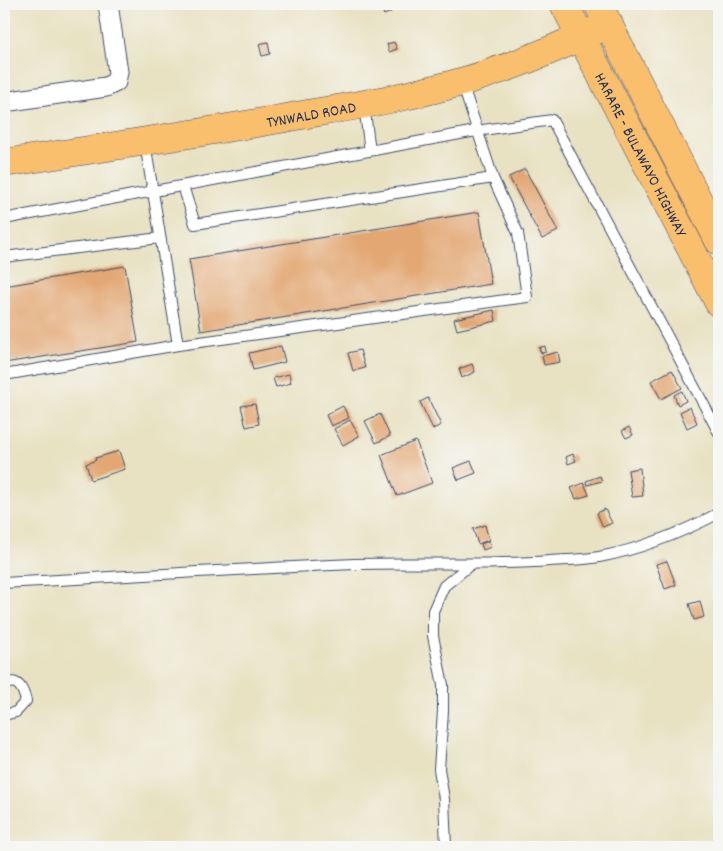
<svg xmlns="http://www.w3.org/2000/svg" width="723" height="851" font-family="Dekko,sans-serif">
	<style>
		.building { fill: #e3a773 }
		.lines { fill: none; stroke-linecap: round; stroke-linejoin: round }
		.lane-casing { stroke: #3a4a6d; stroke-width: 12 }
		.street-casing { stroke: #3a4a6d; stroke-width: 21 }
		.primary-casing { stroke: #3a4a6d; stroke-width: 29 }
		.highway-casing { stroke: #3a4a6d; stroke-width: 29 }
		.lane { stroke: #fff; stroke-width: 10 }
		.street { stroke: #fff; stroke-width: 19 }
		.primary { stroke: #f9bf6d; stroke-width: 28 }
		.highway { stroke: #f9bf6d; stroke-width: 28 }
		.labels { text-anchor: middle; stroke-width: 5; stroke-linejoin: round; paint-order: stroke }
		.street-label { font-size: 16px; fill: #1b2f5e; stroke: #f6f6f2 }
	</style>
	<rect width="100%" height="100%" fill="#f6f6f2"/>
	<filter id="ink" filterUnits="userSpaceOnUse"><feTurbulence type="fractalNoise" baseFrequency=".02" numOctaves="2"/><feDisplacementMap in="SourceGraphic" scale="10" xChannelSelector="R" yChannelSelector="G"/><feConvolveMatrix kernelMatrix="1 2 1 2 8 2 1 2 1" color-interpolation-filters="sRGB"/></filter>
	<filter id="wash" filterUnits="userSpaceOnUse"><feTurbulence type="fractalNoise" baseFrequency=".0096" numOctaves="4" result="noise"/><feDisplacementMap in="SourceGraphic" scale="20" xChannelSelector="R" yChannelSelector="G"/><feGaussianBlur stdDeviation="1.12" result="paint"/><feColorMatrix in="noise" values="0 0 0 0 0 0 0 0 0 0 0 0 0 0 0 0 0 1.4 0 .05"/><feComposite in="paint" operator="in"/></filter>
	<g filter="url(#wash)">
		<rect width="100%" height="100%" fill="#e8e2c2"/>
		<g id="blocks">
			<path class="building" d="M387,5L391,12L384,15L381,8Z
				M268,42L270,54L262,56L259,44Z
				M394,42L397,49L389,52L387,44Z
				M525,169L558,231L542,239L509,177Z
				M479,212L491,284L201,331L189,259Z
				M125,266L138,342L4,363V286Z
				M494,310L496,321L457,330L454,319Z
				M281,346L285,362L253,370L249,353Z
				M545,346L546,352L541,353L539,348Z
				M360,350L365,368L353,371L348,353Z
				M558,352L560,362L544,365L542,356Z
				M472,364L475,372L462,378L459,369Z
				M672,370L682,388L661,399L651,381Z
				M289,374L291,383L276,387L273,378Z
				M682,391L686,401L678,405L674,395Z
				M428,398L441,425L433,429L420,402Z
				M255,404L259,424L246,427L241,406Z
				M343,406L349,418L331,426L326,415Z
				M690,407L697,423L687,428L680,412Z
				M380,414L390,436L376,443L365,421Z
				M350,420L359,436L343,445L334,429Z
				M629,427L633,435L626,438L622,431Z
				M416,441L432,483L397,496L381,455Z
				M119,451L125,469L91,480L86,464L96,460L95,458Z
				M573,454L576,461L568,464L566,457Z
				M471,461L476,473L458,480L453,468Z
				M640,468L643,496L632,497L628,470Z
				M600,476L602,481L587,485L586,481Z
				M584,483L589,495L576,499L571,488Z
				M605,509L612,523L603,527L597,513Z
				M485,525L489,540L478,544L473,529Z
				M488,541L491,547L483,550L481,544Z
				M667,561L676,585L665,589L656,564Z
				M700,601L704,617L694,620L689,604Z"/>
		</g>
	</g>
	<g filter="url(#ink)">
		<use href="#blocks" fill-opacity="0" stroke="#3a4a6d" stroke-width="1"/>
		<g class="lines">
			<defs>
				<path id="lane" d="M364,105L370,151
					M145,143L178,345
					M183,186L195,224L493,178
					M4,219L476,131L552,120L719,433
					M4,257L160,238
					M4,375L178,345L527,297L518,233L493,178L462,83
					M4,583C121,577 237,569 354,564C420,562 485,566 550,561C566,560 583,560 599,557C642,549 681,533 719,513
					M4,685C18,677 23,689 26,701L16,712L4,715
					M446,847L444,799L439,769L443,711V685L433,636V611L444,586L471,564"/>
				<path id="street" d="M4,102L106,87L116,82L118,72L108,4"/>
				<g id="primary">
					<path id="s1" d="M4,163C96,149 188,135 280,119C340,108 402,99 461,82C512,68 561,46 609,24"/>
				</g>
				<g id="highway">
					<path id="s2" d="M564,4L719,303"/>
					<path d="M598,4L719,241"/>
				</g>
			</defs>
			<use href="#lane" class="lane-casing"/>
			<use href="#street" class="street-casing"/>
			<use href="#primary" class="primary-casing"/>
			<use href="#highway" class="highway-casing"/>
			<use href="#lane" class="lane"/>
			<use href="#street" class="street"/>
			<use href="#primary" class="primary"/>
			<use href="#highway" class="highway"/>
		</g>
	</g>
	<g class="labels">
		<g class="street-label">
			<text dy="6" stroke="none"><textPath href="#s1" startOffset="311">TYNWALD ROAD</textPath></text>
			<text dy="6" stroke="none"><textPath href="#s2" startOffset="169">HARARE - BULAWAYO HIGHWAY</textPath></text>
		</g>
	</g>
	<rect width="723" height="851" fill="none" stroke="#f6f6f2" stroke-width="20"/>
</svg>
